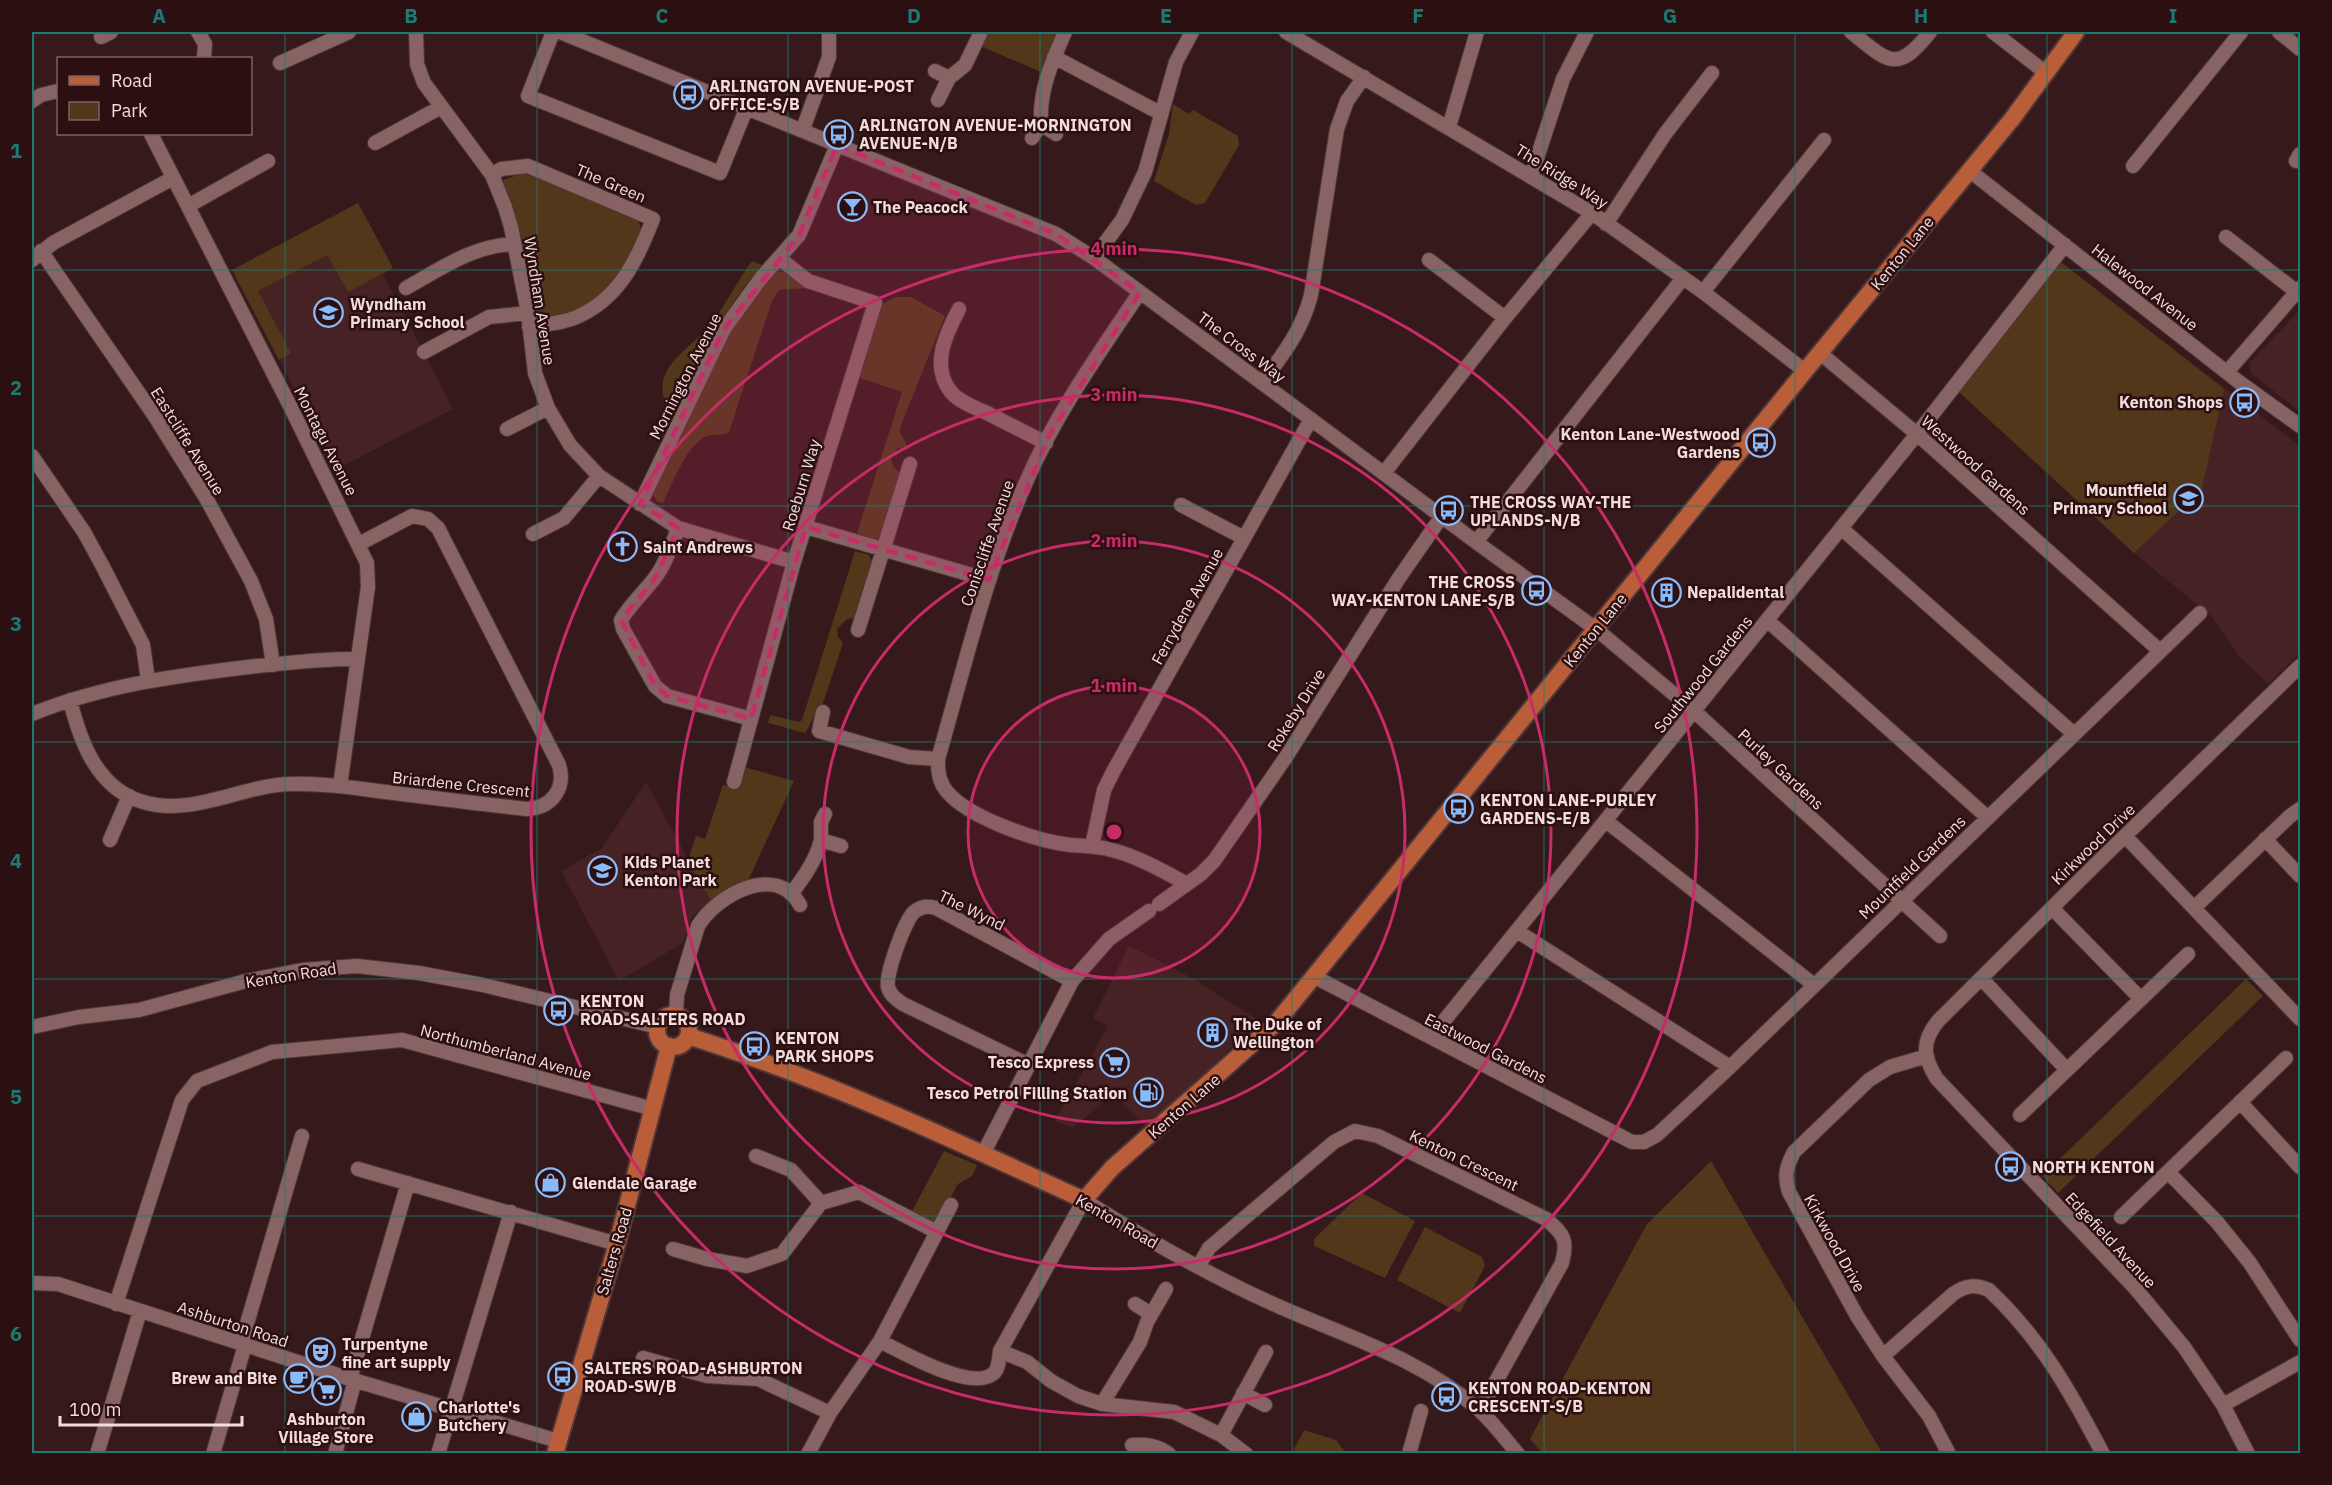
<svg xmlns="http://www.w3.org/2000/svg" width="2332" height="1485" font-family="'IBM Plex Sans',sans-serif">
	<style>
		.built { fill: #462224 }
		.green { fill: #52371a }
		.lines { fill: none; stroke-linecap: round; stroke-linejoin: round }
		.minor-casing { stroke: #4f3739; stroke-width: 16 }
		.major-casing { stroke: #4f3739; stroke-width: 20 }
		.minor { stroke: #876363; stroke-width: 14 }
		.major { stroke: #b95e38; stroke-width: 16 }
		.marked { fill: #c72c68; fill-opacity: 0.2; stroke: #c72c68; stroke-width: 4.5; stroke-dasharray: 12 8; stroke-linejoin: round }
		.grid { fill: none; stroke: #1a7b74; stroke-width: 1.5; stroke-opacity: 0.55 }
		.ring { fill: none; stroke: #c72c68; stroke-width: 3 }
		.labels { text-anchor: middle; stroke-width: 5; stroke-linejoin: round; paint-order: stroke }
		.poi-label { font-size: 16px; font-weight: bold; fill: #f2dddd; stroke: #2c0f11; text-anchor: start }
		.street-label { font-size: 16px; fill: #f2dddd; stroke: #2c0f11 }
		.centre { fill: #c72c68; stroke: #2c0f11; stroke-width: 3 }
		.ring-label { font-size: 18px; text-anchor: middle; font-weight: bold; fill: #c72c68; stroke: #2c0f11; stroke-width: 5; stroke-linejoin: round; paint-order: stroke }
		.neatline { fill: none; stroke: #1a7b74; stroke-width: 2 }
		.grid-label { font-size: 20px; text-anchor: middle; font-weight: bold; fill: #1a7b74 }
	</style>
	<rect width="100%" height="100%" fill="#36191a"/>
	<path class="built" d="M358,203L393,268L383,274L453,409L337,469L232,270Z
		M2061,262L2300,446V653L2268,684L2240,657L2211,616L2134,553L1959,392Z
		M2300,310V412L2251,373L2249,363Z
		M646,782L711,901L692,917L683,943L619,981L561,871L602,848Z
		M1129,946L1194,979L1258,1020L1199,1080L1147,1128L1113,1094L1073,1128L1055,1121L1108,1026L1093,1018Z"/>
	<path class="green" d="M985,32H1059L1041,72L978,45Z
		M1173,104L1189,114L1193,110L1238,136L1239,145L1205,203L1196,205L1154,181L1169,134Z
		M532,170L635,215C638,220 642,227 641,233C640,257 600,301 577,310C568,314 556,316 546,318L533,312L499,184L503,180Z
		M358,203L393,268L348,292L327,255L258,291L291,353L279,360L232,270Z
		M752,261L762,265C723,310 696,361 671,414C643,367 691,352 714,320C728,300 738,280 752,261Z
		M2061,262L2224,389L2202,489L2134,553L1959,392Z
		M778,271L789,274L808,288L779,290L772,301L729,432C721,437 715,433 707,436C688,442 671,486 663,503L657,502L652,492L732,328L752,298Z
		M896,297H911L945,316L901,425L900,432L909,449L898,448L891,458L893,466L902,475L882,533L876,540L857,533L902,392L854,376L880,305Z
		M855,551L869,555L873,564L855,618L847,619L837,629L838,637L843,643L821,709C813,714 811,725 805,733L768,723L770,715L799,722L802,720Z
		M744,767L794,781L747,883L711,901L688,861L696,836L705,839L723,785L737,789Z
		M2246,979L2263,996L2058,1193L2042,1176Z
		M944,1151L977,1165L972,1176L958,1184L936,1224L912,1211Z
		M1711,1161L1882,1453L1543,1454L1530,1439L1647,1224Z
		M1362,1193L1415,1221L1385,1278L1314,1246V1239Z
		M1425,1227L1482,1257L1485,1266L1460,1313L1397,1280Z
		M1304,1430L1336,1440L1346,1453H1292Z"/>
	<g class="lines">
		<defs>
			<path id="minor" d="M198,32L205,44L204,58
				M416,32L417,64L424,83L492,175L505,207L511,227L528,313L535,373L548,408L570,445L599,476L678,528L794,562
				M553,32L528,96L720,173L747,107
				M560,32L1056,234L1094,258L1476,542L1596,629L1694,711L1940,936
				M1286,32L1592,213L1703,292L1805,371
				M1851,32C1888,61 1896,75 1930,32
				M1993,32L2046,73
				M2279,32L2300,49
				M101,37L111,32
				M1054,57L1160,113
				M280,63L349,32
				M935,71L949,78L938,100
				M949,78L965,65L981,32
				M32,101L41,95L58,91
				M1041,124C1039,90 1052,62 1065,32
				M1449,127L1477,32
				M803,129L829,57V32
				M151,134L290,406L367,563L368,587L340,786
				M1032,138L1041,124L1056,134
				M375,143L441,107
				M2296,161L2300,154
				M2133,166L2241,32
				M1970,171L2239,382L2300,426
				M492,175L501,169L528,166L653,219C638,257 622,294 583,314C567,323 546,324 529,327
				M1531,176L1563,79L1587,32
				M188,206L268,161
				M1606,224L1665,134L1712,73
				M2226,237L2297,292
				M41,251L154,415L206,498L251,581L266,619L273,665
				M1094,258L1122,220L1145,172L1176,62L1192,32
				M32,260L53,243L173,178
				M1429,260L1505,318
				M406,288C440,269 474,245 514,244
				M1703,292L1824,140
				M959,309C946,334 930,366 951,392C959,402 976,408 987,413C1007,423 1026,433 1046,443
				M424,352L489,317L528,313
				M1820,353L1917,434L2160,651
				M2227,372L2300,288
				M1262,383C1284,352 1301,333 1311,295L1337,129L1347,101L1364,77
				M507,429L548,408
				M32,456L84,532L102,565L143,645L148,680
				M1384,473L1505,318L1592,213
				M640,504L724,329L761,278L799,235L837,145
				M1181,505L1244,538
				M806,527L989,580
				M678,528C672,545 665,565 654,579C643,593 630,605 621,620L623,629L655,686L667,696L751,719
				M1841,528L2074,734
				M533,534L564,518L599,476
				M1476,542L1683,278
				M1767,620L1987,817
				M858,630L910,464
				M70,700C80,741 97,789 143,802C192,817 242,785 291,784C323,783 355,788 386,792C433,798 480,804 527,809C552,808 566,788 559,765L438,528L428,519L412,516L359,544
				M823,712L819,731L909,757L938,759C938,768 938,777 943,786C961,816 1036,841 1070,845C1084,846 1098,846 1112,850C1139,857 1163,871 1187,884
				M32,714C104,685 179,675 257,666C290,663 324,658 358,659
				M938,759C965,665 987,569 1027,480C1056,413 1100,352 1140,292
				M734,782L794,562L875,303L808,281L779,258
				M825,814L821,822V840L841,846
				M1606,821L1814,985
				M2125,836L2300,1019
				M2265,839L2300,876
				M110,840L129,796
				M1092,846L1104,790L1114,770L1311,419
				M791,894C804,877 816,860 821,840
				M1159,904L1201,874L1214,861L1286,757L1399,578L1442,516
				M2052,908L2141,999
				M2194,908L2290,816L2300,809
				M1517,931L1730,1067
				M1315,977L1632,1142H1644L1657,1135L1730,1067L2200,613
				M1981,978L2067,1070
				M676,1016L677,995L698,926C717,895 776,862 800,905
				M32,1027L79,1017L139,1010L246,981L302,970L357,966L419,973L483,985L658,1027
				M1431,1037L1917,434L2065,245
				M1927,1056L1890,1067L1869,1080L1794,1152C1786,1167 1784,1176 1789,1192L1857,1316L1883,1356L1929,1416L1949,1454
				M1029,1065L903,1004C896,999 890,995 888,987C885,975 905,920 914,912C922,906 927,906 936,908L1072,981
				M2240,1102L2300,1167
				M2020,1115L2188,954
				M983,1154L1072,981L1109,939L1149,911
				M756,1156L791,1170L821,1203
				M358,1169L617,1244
				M2168,1172L2217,1222L2250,1263L2300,1340
				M2121,1217L2286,1058
				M673,1249L707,1259L747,1266L782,1254L821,1203L859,1192L937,1232
				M1198,1267L1209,1248L1334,1142L1355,1131L1378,1136L1546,1219C1564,1234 1568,1240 1562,1263L1480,1410
				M32,1283L58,1284L350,1379L558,1441
				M116,1304L182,1100L197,1081L272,1052L402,1040L653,1109
				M1135,1304L1151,1314
				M880,1341C902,1352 973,1393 994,1373C999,1368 999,1358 1000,1351L1084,1200C1147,1240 1212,1277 1280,1307C1348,1337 1421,1359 1478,1409C1493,1422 1505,1439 1518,1454
				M241,1344L302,1136
				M1000,1351L1027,1362L1051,1381L1078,1396L1102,1404L1174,1412L1221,1435L1246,1454
				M1883,1356L1953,1294C1966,1285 1975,1284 1989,1290C2041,1339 2070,1391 2103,1454
				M643,1358L707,1376L758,1379L830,1413
				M350,1379L408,1183
				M1243,1393L1265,1405
				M1102,1404L1140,1342L1147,1322L1166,1289
				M2223,1405L2300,1362
				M1221,1435L1266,1352
				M1132,1445C1146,1444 1157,1445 1169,1454
				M97,1454L140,1311
				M213,1454L245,1345
				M335,1454L355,1380
				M438,1454L511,1212
				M808,1454L830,1413L880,1341L951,1205
				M1409,1454L1421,1411
				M2248,1454L2223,1405L2184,1347L2135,1288L1937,1079C1923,1057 1921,1042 1938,1021L2097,863L2300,666"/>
			<path id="major" d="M657 1031a16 16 0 1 1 32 0a16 16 0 1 1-32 0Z
				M688,1036C824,1079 954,1140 1084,1200L1112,1168L1276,1023L1805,371L2012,119L2076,32
				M555,1454L617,1244L669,1046"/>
		</defs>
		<use href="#minor" class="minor-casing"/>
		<use href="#major" class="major-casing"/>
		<use href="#minor" class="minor"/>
		<use href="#major" class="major"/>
	</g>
	<path class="marked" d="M837,145L1056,234L1140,292L1049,436L989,580L806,527L751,719L667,696L655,686L621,620L655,578L678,528L640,504L724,329L799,235Z"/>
	<path class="grid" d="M285,32V1454M537,32V1454M788,32V1454M1040,32V1454M1292,32V1454M1544,32V1454M1795,32V1454M2047,32V1454M32,270H2300M32,506H2300M32,742H2300M32,979H2300M32,1216H2300"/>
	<circle cx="1114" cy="832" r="146" fill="#c72c68" fill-opacity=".12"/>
	<g class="ring">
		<circle cx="1114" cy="832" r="146"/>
		<circle cx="1114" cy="832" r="291"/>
		<circle cx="1114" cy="832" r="437"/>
		<circle cx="1114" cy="832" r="583"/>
	</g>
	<defs>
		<symbol id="bus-ring" viewBox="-11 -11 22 22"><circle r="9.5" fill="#2c0f11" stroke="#87bbfb" stroke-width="1.5"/><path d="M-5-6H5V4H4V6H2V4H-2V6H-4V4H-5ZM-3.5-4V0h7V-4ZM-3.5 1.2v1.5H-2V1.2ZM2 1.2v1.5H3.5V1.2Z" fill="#87bbfb"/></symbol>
		<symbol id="bar-ring" viewBox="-11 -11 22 22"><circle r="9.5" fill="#2c0f11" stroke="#87bbfb" stroke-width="1.5"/><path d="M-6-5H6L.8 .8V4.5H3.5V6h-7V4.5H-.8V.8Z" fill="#87bbfb"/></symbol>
		<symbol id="school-ring" viewBox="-11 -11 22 22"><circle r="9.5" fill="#2c0f11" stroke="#87bbfb" stroke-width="1.5"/><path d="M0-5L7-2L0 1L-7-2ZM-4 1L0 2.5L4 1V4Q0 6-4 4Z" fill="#87bbfb"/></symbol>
		<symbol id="church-ring" viewBox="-11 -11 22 22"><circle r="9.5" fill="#2c0f11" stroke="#87bbfb" stroke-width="1.5"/><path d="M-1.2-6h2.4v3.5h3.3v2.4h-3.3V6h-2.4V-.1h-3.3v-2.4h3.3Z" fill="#87bbfb"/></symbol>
		<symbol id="building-ring" viewBox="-11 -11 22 22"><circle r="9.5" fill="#2c0f11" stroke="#87bbfb" stroke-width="1.5"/><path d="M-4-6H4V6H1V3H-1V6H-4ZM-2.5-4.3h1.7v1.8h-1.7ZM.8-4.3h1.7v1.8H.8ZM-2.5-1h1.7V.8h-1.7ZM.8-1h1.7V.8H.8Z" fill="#87bbfb"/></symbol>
		<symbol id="supermarket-ring" viewBox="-11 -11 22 22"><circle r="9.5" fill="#2c0f11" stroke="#87bbfb" stroke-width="1.5"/><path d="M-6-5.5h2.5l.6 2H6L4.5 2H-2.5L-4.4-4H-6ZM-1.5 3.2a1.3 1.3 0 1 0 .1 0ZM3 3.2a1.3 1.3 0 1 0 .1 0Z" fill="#87bbfb"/></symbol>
		<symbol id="fuel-ring" viewBox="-11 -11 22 22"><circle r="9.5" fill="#2c0f11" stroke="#87bbfb" stroke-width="1.5"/><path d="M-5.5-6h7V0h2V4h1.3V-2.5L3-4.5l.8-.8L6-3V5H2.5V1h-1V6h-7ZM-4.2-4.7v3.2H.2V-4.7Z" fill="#87bbfb"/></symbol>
		<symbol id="shop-ring" viewBox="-11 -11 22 22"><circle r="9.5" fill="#2c0f11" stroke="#87bbfb" stroke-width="1.5"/><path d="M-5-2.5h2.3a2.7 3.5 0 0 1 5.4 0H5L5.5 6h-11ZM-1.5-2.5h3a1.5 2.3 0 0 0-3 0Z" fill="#87bbfb"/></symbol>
		<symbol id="theatre-ring" viewBox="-11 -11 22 22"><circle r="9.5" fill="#2c0f11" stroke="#87bbfb" stroke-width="1.5"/><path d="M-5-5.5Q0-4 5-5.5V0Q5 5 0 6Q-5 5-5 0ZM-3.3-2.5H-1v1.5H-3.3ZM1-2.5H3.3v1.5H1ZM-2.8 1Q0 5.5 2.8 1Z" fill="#87bbfb"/></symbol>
		<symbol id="cafe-ring" viewBox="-11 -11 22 22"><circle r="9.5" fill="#2c0f11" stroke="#87bbfb" stroke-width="1.5"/><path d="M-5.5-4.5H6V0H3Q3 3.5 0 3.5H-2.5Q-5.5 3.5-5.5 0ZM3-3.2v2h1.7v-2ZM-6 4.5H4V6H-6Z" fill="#87bbfb"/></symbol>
	</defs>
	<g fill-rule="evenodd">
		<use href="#bus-ring" x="672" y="78" width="33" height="33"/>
		<use href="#bus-ring" x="822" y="118" width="33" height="33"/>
		<use href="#bar-ring" x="836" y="190" width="33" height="33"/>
		<use href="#school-ring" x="312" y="296" width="33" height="33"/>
		<use href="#bus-ring" x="2228" y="386" width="33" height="33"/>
		<use href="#bus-ring" x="1744" y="426" width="33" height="33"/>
		<use href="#school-ring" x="2172" y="482" width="33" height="33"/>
		<use href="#bus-ring" x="1432" y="494" width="33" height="33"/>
		<use href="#church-ring" x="606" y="530" width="33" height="33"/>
		<use href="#bus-ring" x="1520" y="574" width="33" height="33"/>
		<use href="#building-ring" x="1650" y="576" width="33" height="33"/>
		<use href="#bus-ring" x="1442" y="792" width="33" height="33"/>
		<use href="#school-ring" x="586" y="854" width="33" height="33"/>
		<use href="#bus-ring" x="542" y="994" width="33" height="33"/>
		<use href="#building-ring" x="1196" y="1016" width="33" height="33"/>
		<use href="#bus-ring" x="738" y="1030" width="33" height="33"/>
		<use href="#supermarket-ring" x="1098" y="1046" width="33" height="33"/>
		<use href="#fuel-ring" x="1132" y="1076" width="33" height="33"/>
		<use href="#bus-ring" x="1994" y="1150" width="33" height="33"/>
		<use href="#shop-ring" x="534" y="1166" width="33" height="33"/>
		<use href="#theatre-ring" x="304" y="1336" width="33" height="33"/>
		<use href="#bus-ring" x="546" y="1360" width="33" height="33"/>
		<use href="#cafe-ring" x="282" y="1362" width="33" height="33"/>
		<use href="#supermarket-ring" x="310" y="1374" width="33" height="33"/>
		<use href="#bus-ring" x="1430" y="1380" width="33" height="33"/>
		<use href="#shop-ring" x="400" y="1400" width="33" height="33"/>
	</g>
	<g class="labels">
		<g class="poi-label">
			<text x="709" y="92">ARLINGTON AVENUE-POST<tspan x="709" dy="18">OFFICE-S/B</tspan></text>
			<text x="859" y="131">ARLINGTON AVENUE-MORNINGTON<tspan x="859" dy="18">AVENUE-N/B</tspan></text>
			<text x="873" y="213">The Peacock</text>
			<text x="350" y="310">Wyndham<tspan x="350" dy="18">Primary School</tspan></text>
			<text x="2223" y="408" text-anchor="end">Kenton Shops</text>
			<text x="1740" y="440" text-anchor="end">Kenton Lane-Westwood<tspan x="1740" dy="18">Gardens</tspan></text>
			<text x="2167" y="496" text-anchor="end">Mountfield<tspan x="2167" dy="18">Primary School</tspan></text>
			<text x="1470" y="508">THE CROSS WAY-THE<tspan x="1470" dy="18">UPLANDS-N/B</tspan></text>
			<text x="643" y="553">Saint Andrews</text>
			<text x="1515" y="588" text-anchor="end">THE CROSS<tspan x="1515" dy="18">WAY-KENTON LANE-S/B</tspan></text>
			<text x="1687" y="598">Nepalidental</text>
			<text x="1480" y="806">KENTON LANE-PURLEY<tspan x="1480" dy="18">GARDENS-E/B</tspan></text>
			<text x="624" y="868">Kids Planet<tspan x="624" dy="18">Kenton Park</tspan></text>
			<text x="580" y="1007">KENTON<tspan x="580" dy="18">ROAD-SALTERS ROAD</tspan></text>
			<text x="1233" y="1030">The Duke of<tspan x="1233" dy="18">Wellington</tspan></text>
			<text x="775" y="1044">KENTON<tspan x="775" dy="18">PARK SHOPS</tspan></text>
			<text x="1094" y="1068" text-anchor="end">Tesco Express</text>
			<text x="1127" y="1099" text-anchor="end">Tesco Petrol Filling Station</text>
			<text x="2032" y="1173">NORTH KENTON</text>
			<text x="572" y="1189">Glendale Garage</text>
			<text x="342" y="1350">Turpentyne<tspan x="342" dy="18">fine art supply</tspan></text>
			<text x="584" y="1374">SALTERS ROAD-ASHBURTON<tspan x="584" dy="18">ROAD-SW/B</tspan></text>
			<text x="277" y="1384" text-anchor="end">Brew and Bite</text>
			<text x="1468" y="1394">KENTON ROAD-KENTON<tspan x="1468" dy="18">CRESCENT-S/B</tspan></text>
			<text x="438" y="1413">Charlotte's<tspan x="438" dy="18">Butchery</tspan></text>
			<text x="326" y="1425" text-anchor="middle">Ashburton<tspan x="326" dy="18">Village Store</tspan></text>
		</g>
		<g class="street-label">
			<text transform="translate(1562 176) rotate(32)" y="6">The Ridge Way</text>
			<text transform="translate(611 183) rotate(23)" y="6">The Green</text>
			<text transform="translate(1902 253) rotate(-51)" y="6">Kenton Lane</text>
			<text transform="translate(2145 287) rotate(38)" y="6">Halewood Avenue</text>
			<text transform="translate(540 301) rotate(81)" y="6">Wyndham Avenue</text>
			<text transform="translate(1242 347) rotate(37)" y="6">The Cross Way</text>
			<text transform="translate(685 376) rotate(-63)" y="6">Mornington Avenue</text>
			<text transform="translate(188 441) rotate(58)" y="6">Eastcliffe Avenue</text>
			<text transform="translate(326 441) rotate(63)" y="6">Montagu Avenue</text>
			<text transform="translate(1976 465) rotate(42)" y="6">Westwood Gardens</text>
			<text transform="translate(801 485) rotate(-73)" y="6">Roeburn Way</text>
			<text transform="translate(987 543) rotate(-71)" y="6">Coniscliffe Avenue</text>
			<text transform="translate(1187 606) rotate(-61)" y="6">Ferrydene Avenue</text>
			<text transform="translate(1595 630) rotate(-51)" y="6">Kenton Lane</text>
			<text transform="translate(1703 674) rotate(-51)" y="6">Southwood Gardens</text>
			<text transform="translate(1296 710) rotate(-58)" y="6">Rokeby Drive</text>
			<text transform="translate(1781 769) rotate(43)" y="6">Purley Gardens</text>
			<text transform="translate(461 784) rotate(6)" y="6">Briardene Crescent</text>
			<text transform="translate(2093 844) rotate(-44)" y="6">Kirkwood Drive</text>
			<text transform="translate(1912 867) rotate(-44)" y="6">Mountfield Gardens</text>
			<text transform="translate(972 910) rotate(26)" y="6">The Wynd</text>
			<text transform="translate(291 975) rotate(-9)" y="6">Kenton Road</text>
			<text transform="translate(1486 1048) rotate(27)" y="6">Eastwood Gardens</text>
			<text transform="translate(506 1052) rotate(15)" y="6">Northumberland Avenue</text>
			<text transform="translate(1184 1106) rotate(-41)" y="6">Kenton Lane</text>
			<text transform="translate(1464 1160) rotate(26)" y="6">Kenton Crescent</text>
			<text transform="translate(1117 1221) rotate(30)" y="6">Kenton Road</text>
			<text transform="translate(2111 1240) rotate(47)" y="6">Edgefield Avenue</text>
			<text transform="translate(1835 1243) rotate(61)" y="6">Kirkwood Drive</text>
			<text transform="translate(614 1251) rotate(-74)" y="6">Salters Road</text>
			<text transform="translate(233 1324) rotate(18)" y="6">Ashburton Road</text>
		</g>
	</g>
	<circle cx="1114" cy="832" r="9" class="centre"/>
	<g class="ring-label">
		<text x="1114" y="255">4 min</text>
		<text x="1114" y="401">3 min</text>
		<text x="1114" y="547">2 min</text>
		<text x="1114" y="692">1 min</text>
	</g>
	<rect width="2332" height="1485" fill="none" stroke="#2c0f11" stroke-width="66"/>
	<rect x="57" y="57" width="195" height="78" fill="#2c0f11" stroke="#7b6163" stroke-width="1.5"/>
	<rect x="69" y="76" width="30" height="9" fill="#b95e38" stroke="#7b6163" stroke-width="1.5"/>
	<text x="111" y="87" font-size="18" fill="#f2dddd">Road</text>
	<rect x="69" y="102" width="30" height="18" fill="#52371a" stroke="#7b6163" stroke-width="1.5"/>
	<text x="111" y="117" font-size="18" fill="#f2dddd">Park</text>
	<path d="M60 1416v9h182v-9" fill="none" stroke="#f2dddd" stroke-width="3"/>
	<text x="69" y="1416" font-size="18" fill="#f2dddd" stroke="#2c0f11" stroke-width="4.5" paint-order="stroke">100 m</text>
	<rect x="33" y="33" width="2266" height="1419" class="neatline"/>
	<g class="grid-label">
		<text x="159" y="23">A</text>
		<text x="411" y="23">B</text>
		<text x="662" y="23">C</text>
		<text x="914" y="23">D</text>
		<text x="1166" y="23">E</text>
		<text x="1418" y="23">F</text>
		<text x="1670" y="23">G</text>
		<text x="1921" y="23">H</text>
		<text x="2173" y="23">I</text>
		<text x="16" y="158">1</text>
		<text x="16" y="395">2</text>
		<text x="16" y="631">3</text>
		<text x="16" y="868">4</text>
		<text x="16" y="1104">5</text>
		<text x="16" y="1341">6</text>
	</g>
</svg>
